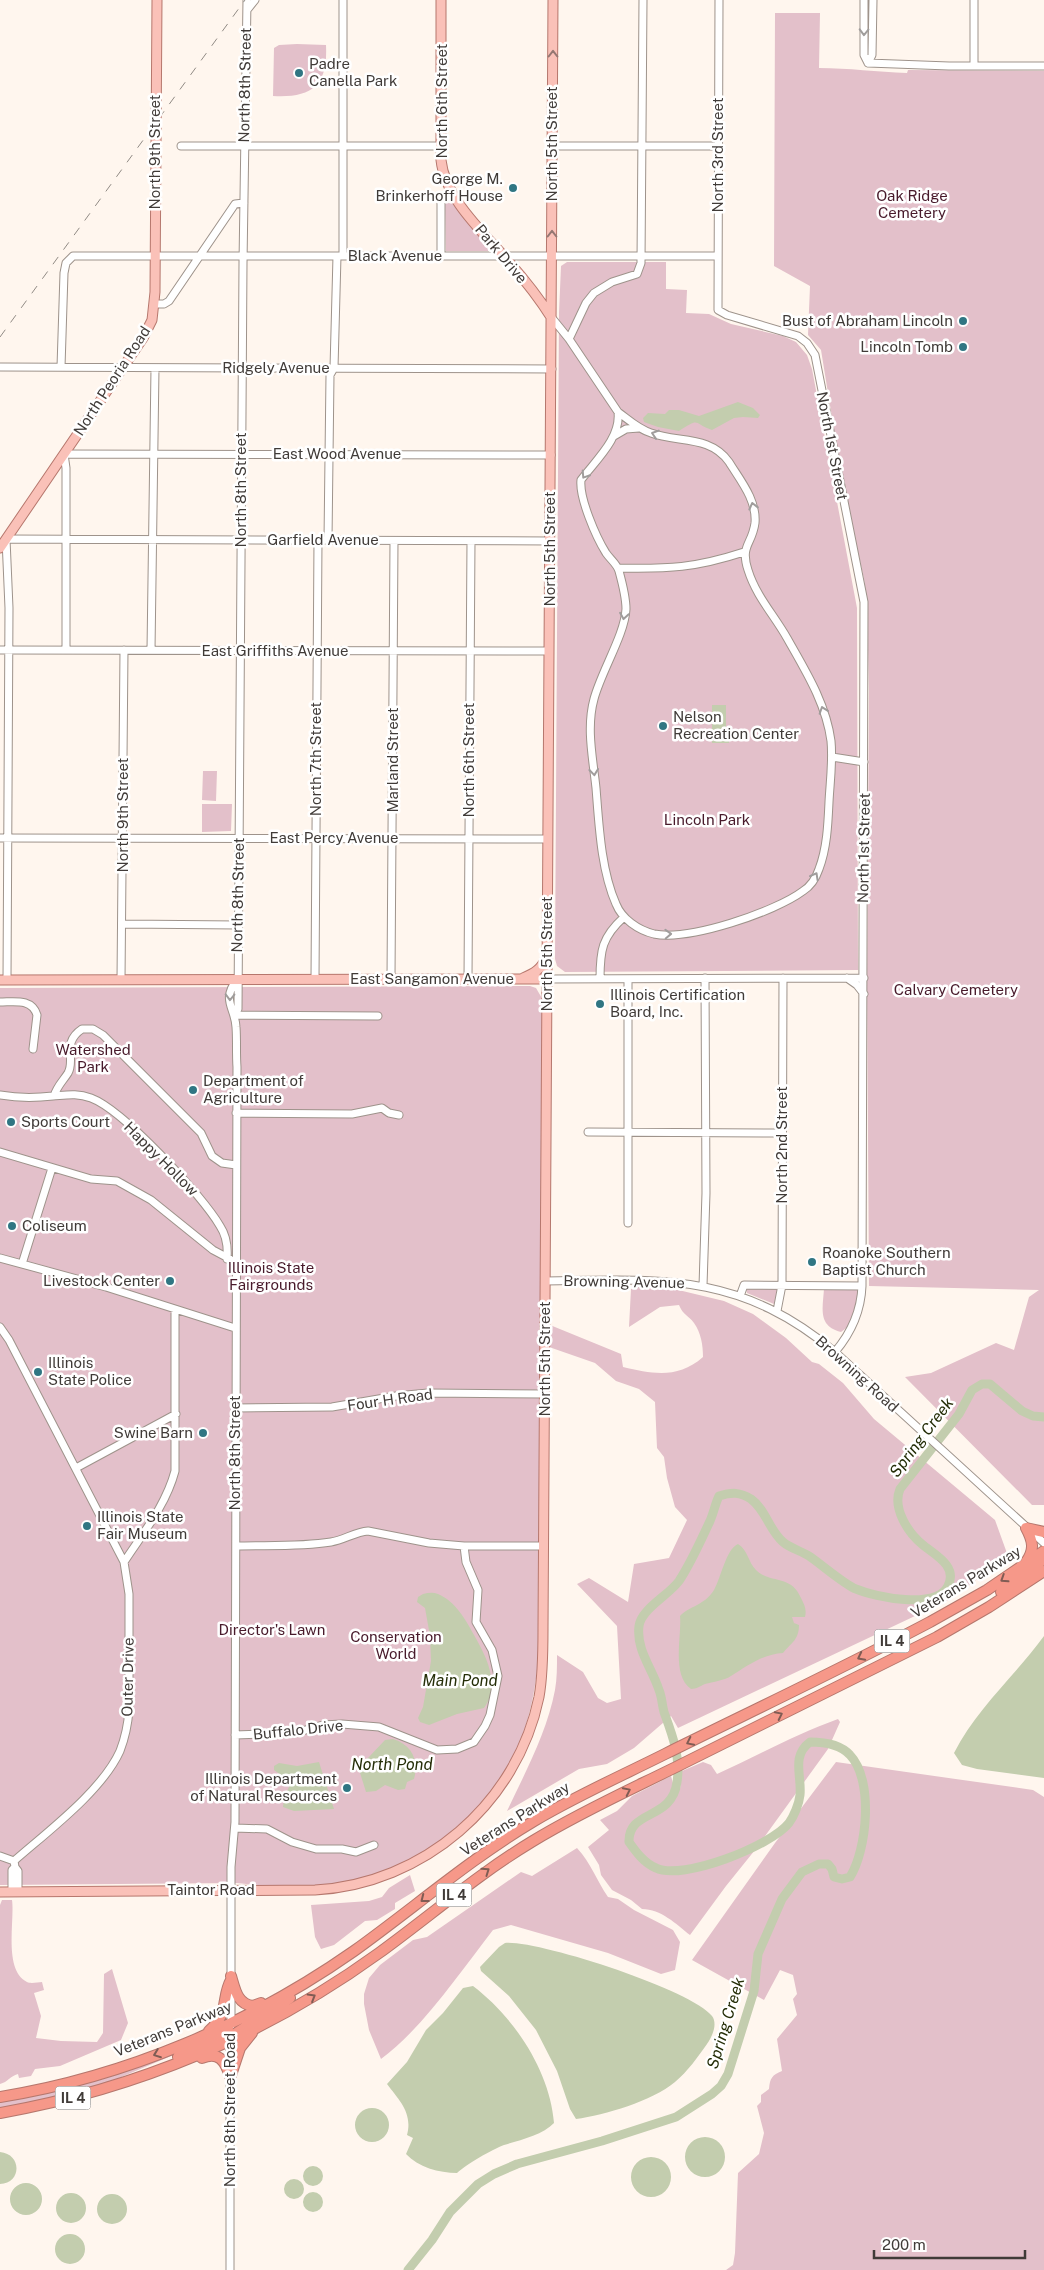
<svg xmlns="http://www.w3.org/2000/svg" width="1044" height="2270" font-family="'Public Sans',sans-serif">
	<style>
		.green { fill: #e3c0ca }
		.water { fill: #c3cdae }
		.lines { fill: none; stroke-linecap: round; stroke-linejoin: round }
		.river { stroke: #c3cdae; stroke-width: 9 }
		.minor-casing { stroke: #9e938b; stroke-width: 9 }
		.major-casing { stroke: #b6776d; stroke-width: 11 }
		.highway-casing { stroke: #b6776d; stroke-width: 12 }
		.minor { stroke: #fff; stroke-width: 7 }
		.major { stroke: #fac1b8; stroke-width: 9 }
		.highway { stroke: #f69889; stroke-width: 10 }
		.rail { stroke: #918b85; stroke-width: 1; stroke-dasharray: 9 9; stroke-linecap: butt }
		.oneway { stroke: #a09d9c }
		.oneway2 { stroke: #947772 }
		.oneway3 { stroke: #805c54 }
		.poi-dot { fill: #307683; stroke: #fff; stroke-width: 2 }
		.labels { text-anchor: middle; stroke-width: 5; stroke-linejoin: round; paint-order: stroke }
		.shield { fill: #fff; stroke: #797674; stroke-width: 1 }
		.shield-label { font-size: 14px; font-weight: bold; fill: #403b38 }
		.poi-label { font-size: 15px; fill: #403b38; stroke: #fff; text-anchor: start }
		.street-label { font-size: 15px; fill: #403b38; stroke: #fff }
		.park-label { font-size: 15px; fill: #481a2b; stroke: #fff }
		.water-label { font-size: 16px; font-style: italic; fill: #252e08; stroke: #fff }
	</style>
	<rect width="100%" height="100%" fill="#fff6ee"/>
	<path class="green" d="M775,13H820L819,68C849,68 877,72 907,73L908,70L1044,71V1505H1032L905,1377L931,1373L996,1343L1014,1350L1029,1297L1039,1290L869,1286L867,985L869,691L867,607L864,579L842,479L821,350L808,335L810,286L774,266Z
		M297,44L326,45C328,86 312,98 273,96L274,48L279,45Z
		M447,201L452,203L488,246V251H446L445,204Z
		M567,262H666V289L687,290L686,313L709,314L731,324L783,336L796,342L807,355L812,369L857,608L858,970L565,972L557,966L555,959L559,313L561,266Z
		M203,771H217L216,801L202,800Z
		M202,804H232L231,831L202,832Z
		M530,986L536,988L543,1000L539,1648C537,1680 532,1710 521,1740C511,1770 493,1793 471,1815C463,1823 455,1832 446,1839C388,1886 308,1891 237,1883L0,1885V988Z
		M638,1287H666L724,1301L753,1314L786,1338L812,1362L819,1364L843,1383L874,1419L995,1520L1008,1556L951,1599L678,1728L671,1716L634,1748L607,1764L579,1769L507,1811C525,1773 547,1732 555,1690C557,1679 557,1667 557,1655L583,1672L598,1698L607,1703L621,1699L617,1626L577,1584L589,1578L628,1602L634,1564L669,1558L687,1520L675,1507L667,1478L664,1457L657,1448L655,1402L639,1389L616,1381L595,1363L549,1347L550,1325L621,1354L623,1367C653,1374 678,1379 703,1357C703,1345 701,1333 694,1323C688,1315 683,1315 679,1305L660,1307L629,1327L631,1289Z
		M746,1288H779L776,1303L774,1304L747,1293Z
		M824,1288L858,1289C857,1303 855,1324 841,1332C817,1326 823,1308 824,1288Z
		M838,1719L840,1722L828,1749L755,1850L726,1886L690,1935C676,1924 661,1909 642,1909L631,1900L612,1890L601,1875L599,1865L588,1847L609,1830L600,1820L617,1811L632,1796L671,1776L673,1783L680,1789L682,1771L703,1762L711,1765L717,1774C757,1756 796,1734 838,1719Z
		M836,1762L1033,1790L1044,1797V2270H726L733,2265L735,2253L738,2173L759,2154L764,2133L757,2106L761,2102V2095L769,2089C770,2078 772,2075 782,2071L777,2039L797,2015L793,1999L797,1994L793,1975L780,1970L764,2000L692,1960L775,1843Z
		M577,1848C591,1863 597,1881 608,1897L618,1899L634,1910L673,1930L680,1942L675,1970L661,1974L608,1953L511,1925L493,1930C461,1971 422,2029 381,2059L369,2030L364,2004V1994L369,1978L380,1965L413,1940L427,1937L521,1872L532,1876Z
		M410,1875L415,1891L395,1903V1909L377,1920L365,1921L334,1945L321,1949L315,1937L311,1905L369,1901L382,1897L389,1888Z
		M2,1900H12C15,1920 3,1970 27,1982C31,1984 38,1982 42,1982L44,1990L34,1993L41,2016L36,2038L61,2041L97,2042L103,2033L104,1974L112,1969L128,2023L121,2040L60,2066L35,2069L31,2076L19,2078L18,2074C10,2076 8,2082 0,2084V1905Z
		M190,2048L100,2086L0,2109V2102Z"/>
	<path class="water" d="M738,402L753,408L760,415L758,418L743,417L734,418L712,430C692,423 701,417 679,431L658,427L644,422L643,418L648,413L665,414L669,410H679L699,416Z
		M712,705H726V728L729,729V743H712Z
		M738,1544C748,1550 748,1562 756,1570C770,1584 791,1574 801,1598C804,1604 807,1609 805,1617H792L794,1623L799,1625C799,1640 791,1643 783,1653C763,1654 747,1666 731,1676C725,1680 713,1682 705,1684C700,1686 697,1689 691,1689C671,1675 682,1636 680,1616C689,1606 704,1606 714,1590C721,1578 726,1549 738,1544Z
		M423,1594C428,1593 433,1592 438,1594C455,1601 466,1620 474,1635C486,1656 501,1684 484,1708L457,1714L429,1725L420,1722L418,1718L423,1707L431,1661L430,1636L425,1608L417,1602L418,1597Z
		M1044,1636V1778L977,1769L962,1765L954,1753C976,1709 1015,1676 1044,1636Z
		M393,1739C413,1745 419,1762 414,1779L407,1782L405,1789L398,1790L385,1785L376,1791L366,1792L357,1763L368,1758L385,1740Z
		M319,1762L334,1809L294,1811L283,1807L284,1797L290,1785L288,1780L274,1770V1766L279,1763L297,1766Z
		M505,1943C538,1940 692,1990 712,2016C718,2024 712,2037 707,2044C697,2058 688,2071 675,2082C652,2101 605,2115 576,2119L570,2109L557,2071L536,2030L509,1996L481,1971L480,1967L499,1947Z
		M473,1986C514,2017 550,2071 554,2123C543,2135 520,2140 504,2145C491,2150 467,2164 457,2173C439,2173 418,2167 406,2154L413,2138L407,2135C413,2113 399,2100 387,2084L407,2062L426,2030L443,2013L463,1988Z
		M355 2125a17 17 0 1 1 34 0a17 17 0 1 1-34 0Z
		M685 2157a20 20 0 1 1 40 0a20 20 0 1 1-40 0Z
		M0,2152C22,2154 22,2183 0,2184Z
		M631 2177a20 20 0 1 1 40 0a20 20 0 1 1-40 0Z
		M303 2176a10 10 0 1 1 20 0a10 10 0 1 1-20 0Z
		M284 2189a10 10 0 1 1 20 0a10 10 0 1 1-20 0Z
		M10 2199a16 16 0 1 1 32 0a16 16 0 1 1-32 0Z
		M303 2202a10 10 0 1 1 20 0a10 10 0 1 1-20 0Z
		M56 2208a15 15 0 1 1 30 0a15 15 0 1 1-30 0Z
		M97 2209a15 15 0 1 1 30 0a15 15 0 1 1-30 0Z
		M55 2249a15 15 0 1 1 30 0a15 15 0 1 1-30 0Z"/>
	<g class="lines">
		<path class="river" d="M408,2270L432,2240L450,2212L478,2184L494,2174L517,2164L602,2141L676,2117L712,2094L721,2086L728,2074L754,1991L758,1954L782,1899L802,1872L819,1864H828L832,1869L834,1877L842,1879L850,1877C867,1850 874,1780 850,1755C840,1744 823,1742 810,1742C791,1756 802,1776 800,1795C799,1804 794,1816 789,1823C771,1846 682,1881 656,1868C644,1863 636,1852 629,1842C628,1809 672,1821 677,1782C681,1757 672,1734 664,1712C662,1705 662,1697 659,1690C652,1668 636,1650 639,1626C641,1609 669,1595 679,1581C691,1563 701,1540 710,1521C714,1512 715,1504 719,1496C732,1492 740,1492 751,1499C766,1510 769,1530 783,1542C790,1548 801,1551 809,1556C821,1564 845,1585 856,1589C876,1597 936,1610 948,1586C958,1566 935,1555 923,1545C908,1533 892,1508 900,1489L959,1414L972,1390L982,1384H990L1022,1411L1033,1416L1044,1417"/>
		<defs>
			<path id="minor" d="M719,0L718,310L727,315L798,336L807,343L815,355L864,602L862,1286C861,1312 851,1333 835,1352
				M864,0V55L868,63
				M974,0V66
				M247,10L255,0
				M868,63L949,66H1044
				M868,63L872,55L873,0
				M181,146H441
				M552,146H719
				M343,255V0
				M441,256V202L451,191
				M154,304H164L169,301L235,204L244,203
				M552,318L569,339L618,412C629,420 638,429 651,433C678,443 710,435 729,462C740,480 757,500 755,523C752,545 740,545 748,570C756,596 774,615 787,638C805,670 826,703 831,741C833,761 830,782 829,802C828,824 827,848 819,869C816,878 811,886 803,891C775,912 689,941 654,934C638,930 622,919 616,904C601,870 599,825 596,788C593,759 586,728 594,699C601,672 625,634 626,609C626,598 622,582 619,571C617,564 610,559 606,553C596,537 579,498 581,480C596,460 621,438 618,412
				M569,339L586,303L594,293L612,282L637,274L641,263L643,0
				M0,367L552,369
				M61,367L64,273L66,263L73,256H718
				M614,436L626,429L639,428
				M328,540L330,375L334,368L337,256
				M618,568C669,569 695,568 744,552
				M0,650L549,651
				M66,650V468L64,454L551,455
				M151,650L155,368
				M832,757L864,762
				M0,838L548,839
				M123,924L238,925
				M847,978L857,985L864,994
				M315,979L318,540
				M391,979L394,541
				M468,979L471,541
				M547,979L864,978
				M600,979C600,950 602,937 624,917
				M7,980L9,608L6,539L550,541
				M121,980L124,650
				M0,1002C14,1002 32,998 37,1015L33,1049
				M234,1015L238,1009L243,263L247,0
				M234,1015L378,1016
				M0,1095C17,1098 36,1098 53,1096C67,1095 77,1093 91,1098C123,1110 202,1195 220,1226C226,1235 228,1247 227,1259
				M54,1096C57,1086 63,1081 68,1073C76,1059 61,1043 82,1029H93L103,1035L201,1133L212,1156L222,1163L236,1165
				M236,1113L352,1114L382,1108L389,1113L399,1115
				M588,1132L782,1133
				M0,1152L91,1179L117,1181L151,1200L213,1250L230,1259
				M628,1223V979
				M0,1258L106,1287L235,1328
				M22,1264L52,1168
				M545,1281C662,1279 739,1272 835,1352L1044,1543
				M703,1286L706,1193L705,978
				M740,1296L744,1285L862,1286
				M777,1311L782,1285L783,978
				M0,1327L9,1340L124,1562L129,1594V1710C128,1724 125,1738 120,1751C102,1791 47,1832 14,1861L15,1867L12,1870V1891
				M235,1408L332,1407L396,1396L428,1393L544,1394
				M76,1468L176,1414
				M236,1546C267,1545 300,1547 331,1542C344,1540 355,1532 368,1531L429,1543L464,1546H544
				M124,1562C143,1533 166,1505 175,1471V1309
				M235,1735L295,1733L323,1725L342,1724L379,1727L437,1750L457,1749L474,1742L485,1726L490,1715L498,1676L492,1650L476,1622L478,1590L466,1562L464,1546
				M235,1828L267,1829L292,1842L316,1849H342L356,1852L374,1845
				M0,1856L14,1861
				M15,1867L18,1871V1891
				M231,2025V1867L235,1822L237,1067C236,1054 237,1040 236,1027C235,1007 221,1001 237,979
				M230,2270V2038"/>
			<path id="major" d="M441,0V160C445,199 484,233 509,262C524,279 539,298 551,317
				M0,548L143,338L152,320L155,292L157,0
				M523,978C535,973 541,969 546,958
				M0,980L547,979
				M0,1892L315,1890C423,1884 517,1804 539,1697C543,1675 543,1652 543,1629L553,0"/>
			<path id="highway" d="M1026,1528L1044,1532
				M1026,1562C1035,1550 1033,1541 1026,1528
				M1001,1592L1044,1559
				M231,1976C235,1989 237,2004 253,2006L261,2003
				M209,2031C230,2012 221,1998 231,1980
				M235,2034L290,1998
				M178,2057L220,2036L228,2028
				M202,2058C219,2051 225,2061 230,2076
				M231,2075L240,2048L252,2033
				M0,2097C125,2077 250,2024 354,1951C414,1908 470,1859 534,1821C576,1796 621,1776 665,1754C754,1710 843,1668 930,1622L987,1590L1044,1551
				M0,2113C136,2089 266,2035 379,1953C430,1916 478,1874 533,1841C582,1811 634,1788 684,1763C768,1721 853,1679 937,1637L989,1607L1044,1571"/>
		</defs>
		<use href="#minor" class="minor-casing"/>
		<use href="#major" class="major-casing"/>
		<use href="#highway" class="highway-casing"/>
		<use href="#minor" class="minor"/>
		<use href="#major" class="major"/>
		<use href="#highway" class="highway"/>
		<path class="rail" d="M0,337L245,0"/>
	</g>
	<defs><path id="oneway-chevron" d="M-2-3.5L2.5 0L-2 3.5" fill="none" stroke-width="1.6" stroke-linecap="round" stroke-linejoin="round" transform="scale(1.25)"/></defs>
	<g class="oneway">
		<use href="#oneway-chevron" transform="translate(864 32) rotate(91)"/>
		<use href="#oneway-chevron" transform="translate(655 434) rotate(-162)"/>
		<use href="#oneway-chevron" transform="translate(585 475) rotate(123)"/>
		<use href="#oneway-chevron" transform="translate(753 506) rotate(-104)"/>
		<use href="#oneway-chevron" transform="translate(624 616) rotate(99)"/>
		<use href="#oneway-chevron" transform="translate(823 710) rotate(-109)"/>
		<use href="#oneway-chevron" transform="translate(594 772) rotate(84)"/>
		<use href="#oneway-chevron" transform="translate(815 876) rotate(-61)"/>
		<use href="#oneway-chevron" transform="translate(668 934) rotate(-2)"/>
		<use href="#oneway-chevron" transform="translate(230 997) rotate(91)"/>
	</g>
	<g class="oneway2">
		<use href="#oneway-chevron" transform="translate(553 54) rotate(-90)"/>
		<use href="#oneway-chevron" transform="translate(552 234) rotate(-90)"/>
	</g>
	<g class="oneway3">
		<use href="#oneway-chevron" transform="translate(1004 1579) rotate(147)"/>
		<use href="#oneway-chevron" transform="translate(861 1657) rotate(153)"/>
		<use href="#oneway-chevron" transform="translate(779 1715) rotate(-26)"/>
		<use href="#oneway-chevron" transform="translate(690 1742) rotate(154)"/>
		<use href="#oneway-chevron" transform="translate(627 1791) rotate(-26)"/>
		<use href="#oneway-chevron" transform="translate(486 1871) rotate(-35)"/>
		<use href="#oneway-chevron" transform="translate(424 1899) rotate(142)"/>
		<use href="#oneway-chevron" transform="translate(312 1997) rotate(-31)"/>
		<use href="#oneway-chevron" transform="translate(157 2054) rotate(159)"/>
	</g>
	<g class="poi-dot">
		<circle cx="299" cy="73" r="5"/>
		<circle cx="513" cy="188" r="5"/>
		<circle cx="963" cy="321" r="5"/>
		<circle cx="963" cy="347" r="5"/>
		<circle cx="663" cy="726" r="5"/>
		<circle cx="600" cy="1004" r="5"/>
		<circle cx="193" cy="1090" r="5"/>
		<circle cx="11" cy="1122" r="5"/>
		<circle cx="12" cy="1226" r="5"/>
		<circle cx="812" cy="1262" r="5"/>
		<circle cx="170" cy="1281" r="5"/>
		<circle cx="38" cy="1372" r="5"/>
		<circle cx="203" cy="1433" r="5"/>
		<circle cx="87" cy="1526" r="5"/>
		<circle cx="347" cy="1788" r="5"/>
	</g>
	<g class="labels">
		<g class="shield">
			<rect x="874.5" y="1629.5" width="35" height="23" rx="4"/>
			<rect x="436.5" y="1883.5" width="35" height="23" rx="4"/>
			<rect x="55.5" y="2086.5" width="35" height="23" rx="4"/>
		</g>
		<g class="shield-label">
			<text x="892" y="1646">IL 4</text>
			<text x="454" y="1900">IL 4</text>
			<text x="73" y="2103">IL 4</text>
		</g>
		<g class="poi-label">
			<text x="309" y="69">Padre<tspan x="309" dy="17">Canella Park</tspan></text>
			<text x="503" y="184" text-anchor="end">George M.<tspan x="503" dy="17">Brinkerhoff House</tspan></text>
			<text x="953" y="326" text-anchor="end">Bust of Abraham Lincoln</text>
			<text x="953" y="352" text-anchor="end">Lincoln Tomb</text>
			<text x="673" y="722">Nelson<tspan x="673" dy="17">Recreation Center</tspan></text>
			<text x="610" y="1000">Illinois Certification<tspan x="610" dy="17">Board, Inc.</tspan></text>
			<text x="203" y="1086">Department of<tspan x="203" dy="17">Agriculture</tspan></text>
			<text x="21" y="1127">Sports Court</text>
			<text x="22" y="1231">Coliseum</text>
			<text x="822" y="1258">Roanoke Southern<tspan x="822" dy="17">Baptist Church</tspan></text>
			<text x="160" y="1286" text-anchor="end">Livestock Center</text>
			<text x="48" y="1368">Illinois<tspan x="48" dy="17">State Police</tspan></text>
			<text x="193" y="1438" text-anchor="end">Swine Barn</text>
			<text x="97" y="1522">Illinois State<tspan x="97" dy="17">Fair Museum</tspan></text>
			<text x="337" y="1784" text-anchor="end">Illinois Department<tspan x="337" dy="17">of Natural Resources</tspan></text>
		</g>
		<g class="street-label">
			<text transform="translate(245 85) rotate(-89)" y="5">North 8th Street</text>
			<text transform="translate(442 101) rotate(-90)" y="5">North 6th Street</text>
			<text transform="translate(552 144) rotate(-90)" y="5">North 5th Street</text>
			<text transform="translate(155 152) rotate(-90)" y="5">North 9th Street</text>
			<text transform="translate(718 155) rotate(-90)" y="5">North 3rd Street</text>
			<text transform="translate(501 254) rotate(50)" y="5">Park Drive</text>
			<text x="395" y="261">Black Avenue</text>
			<text x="276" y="373">Ridgely Avenue</text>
			<text transform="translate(112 381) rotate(-57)" y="5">North Peoria Road</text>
			<text transform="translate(832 446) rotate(79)" y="5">North 1st Street</text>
			<text x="337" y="459">East Wood Avenue</text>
			<text transform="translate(241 490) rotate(-90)" y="5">North 8th Street</text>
			<text x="323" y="545">Garfield Avenue</text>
			<text transform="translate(550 549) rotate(-90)" y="5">North 5th Street</text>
			<text x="275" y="656">East Griffiths Avenue</text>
			<text transform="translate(316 759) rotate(-90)" y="5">North 7th Street</text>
			<text transform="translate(393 760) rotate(-90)" y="5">Marland Street</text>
			<text transform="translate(469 760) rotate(-90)" y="5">North 6th Street</text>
			<text transform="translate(123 815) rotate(-90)" y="5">North 9th Street</text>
			<text x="334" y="843">East Percy Avenue</text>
			<text transform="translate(864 848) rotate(-89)" y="5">North 1st Street</text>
			<text transform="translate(238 895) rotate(-89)" y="5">North 8th Street</text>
			<text transform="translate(547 954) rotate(-90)" y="5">North 5th Street</text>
			<text x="432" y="984">East Sangamon Avenue</text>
			<text transform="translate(782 1145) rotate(-90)" y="5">North 2nd Street</text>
			<text transform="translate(161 1159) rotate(45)" y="5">Happy Hollow</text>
			<text transform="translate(624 1282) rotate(1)" y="5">Browning Avenue</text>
			<text transform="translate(545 1359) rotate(-90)" y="5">North 5th Street</text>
			<text transform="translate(857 1374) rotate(42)" y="5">Browning Road</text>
			<text transform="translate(390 1400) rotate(-8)" y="5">Four H Road</text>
			<text transform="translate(235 1453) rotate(-90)" y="5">North 8th Street</text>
			<text transform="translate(966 1582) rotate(-31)" y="5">Veterans Parkway</text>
			<text transform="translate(128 1677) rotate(-89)" y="5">Outer Drive</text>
			<text transform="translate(298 1730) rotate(-6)" y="5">Buffalo Drive</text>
			<text transform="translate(515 1819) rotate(-32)" y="5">Veterans Parkway</text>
			<text x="211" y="1895">Taintor Road</text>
			<text transform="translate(173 2029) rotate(-22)" y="5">Veterans Parkway</text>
			<text transform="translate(230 2110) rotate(-90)" y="5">North 8th Street Road</text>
		</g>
		<g class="park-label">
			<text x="912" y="201">Oak Ridge<tspan x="912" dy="17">Cemetery</tspan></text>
			<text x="707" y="825">Lincoln Park</text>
			<text x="956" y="995">Calvary Cemetery</text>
			<text x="93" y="1055">Watershed<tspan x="93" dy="17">Park</tspan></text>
			<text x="271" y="1273">Illinois State<tspan x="271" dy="17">Fairgrounds</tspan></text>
			<text x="272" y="1635">Director's Lawn</text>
			<text x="396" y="1642">Conservation<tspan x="396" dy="17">World</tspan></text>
		</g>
		<g class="water-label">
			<text transform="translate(921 1437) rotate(-53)" y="6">Spring Creek</text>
			<text x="460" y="1686">Main Pond</text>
			<text x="392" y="1770">North Pond</text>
			<text transform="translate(725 2023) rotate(-73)" y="6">Spring Creek</text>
		</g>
	</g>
	<path d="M874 2250v8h151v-8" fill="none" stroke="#403b38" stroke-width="2.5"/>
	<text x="882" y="2250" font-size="15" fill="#403b38" stroke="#ffffff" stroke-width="4" paint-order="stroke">200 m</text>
</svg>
